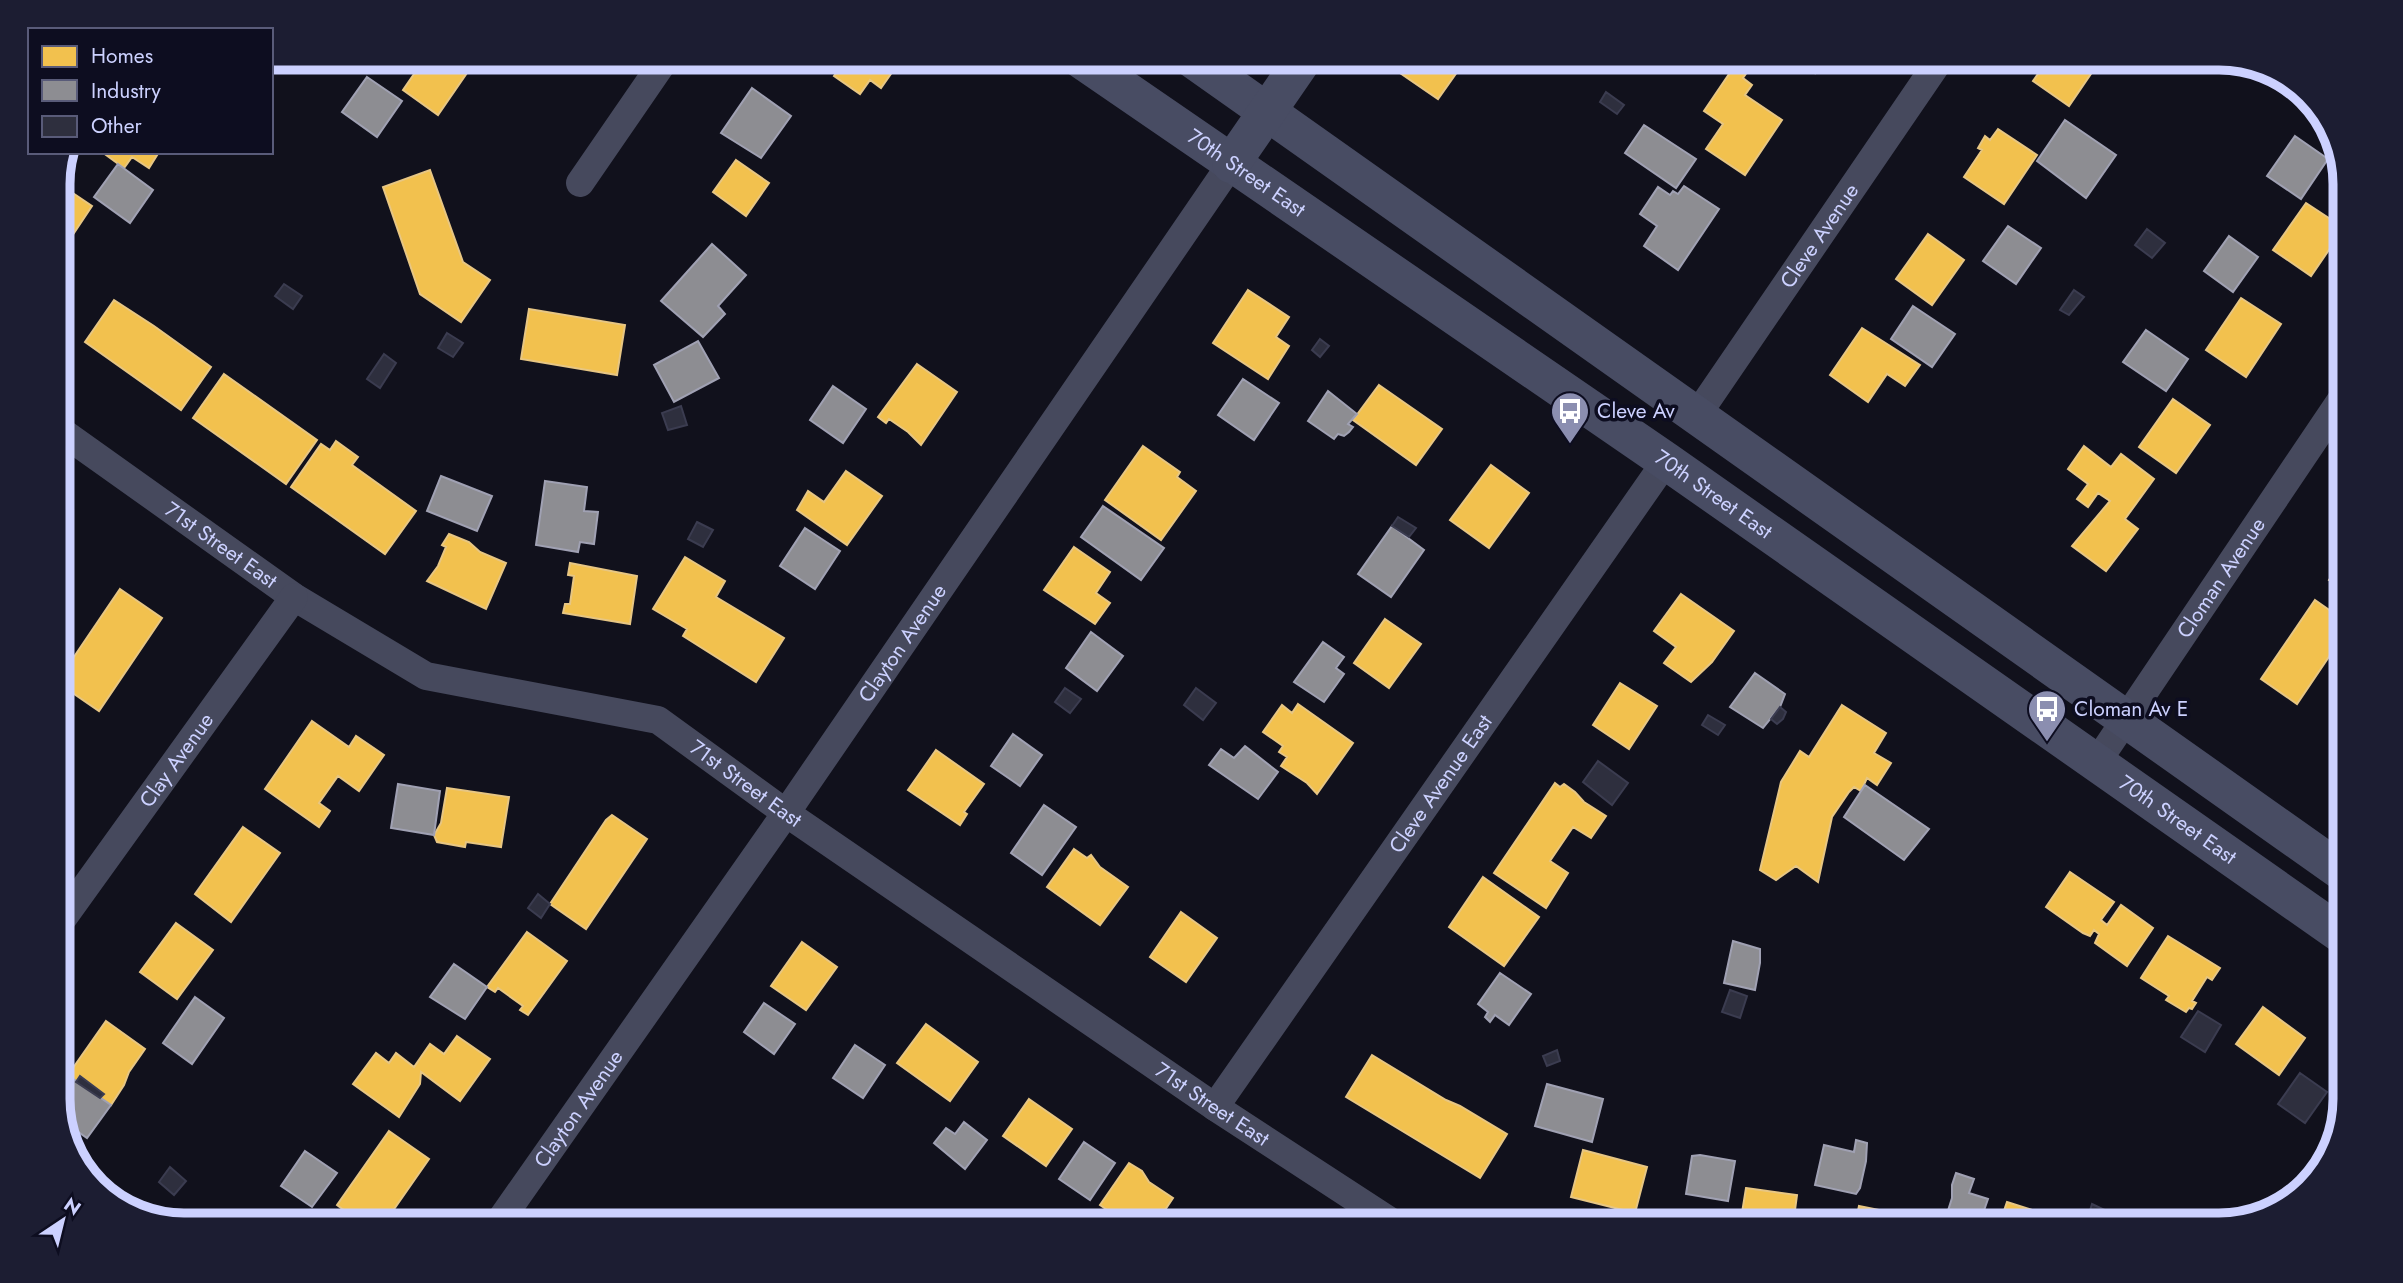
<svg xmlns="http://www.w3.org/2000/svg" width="2403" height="1283" font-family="Jost,sans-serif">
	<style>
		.homes { fill: #f2c14e; stroke: #e7c683; stroke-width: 2 }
		.industry { fill: #8d8d92; stroke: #a0a1b3; stroke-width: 2 }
		.building { fill: #2e2f3e; stroke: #3b3c50; stroke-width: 2 }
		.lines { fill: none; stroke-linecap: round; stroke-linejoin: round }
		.street { stroke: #46495d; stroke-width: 28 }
		.secondary { stroke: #484c63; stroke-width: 38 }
		.labels { text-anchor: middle; stroke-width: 7; stroke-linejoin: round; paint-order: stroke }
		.street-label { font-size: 21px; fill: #ccd1ff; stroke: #0d0d20 }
		.poi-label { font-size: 21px; fill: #ccd1ff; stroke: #0d0d20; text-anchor: start }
		.rim { fill: none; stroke: #ccd1ff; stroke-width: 9 }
	</style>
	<rect width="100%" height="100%" fill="#11111c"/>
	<path class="homes" d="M425,58H451L469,70L438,115L403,90Z
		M836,58H902L881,88L870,80L860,94L834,76L843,63Z
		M1411,58H1467L1438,99L1400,73Z
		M1706,58H1757L1743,78L1752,85L1745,95L1782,120L1745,175L1706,149L1723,124L1704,111L1729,74Z
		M2049,58H2092L2099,62L2069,106L2033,81Z
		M1998,129L2037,155L2004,204L1964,177L1982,150L1978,148L1985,136L1990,140Z
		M102,152H159L149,168L132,157L124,168Z
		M736,160L769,183L746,216L713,192Z
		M430,170L463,262L490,280L461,322L420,294L383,187Z
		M58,183L92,206L58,257Z
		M2306,203L2344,228L2311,276L2273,250Z
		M1928,234L1964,260L1932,305L1896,279Z
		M1248,290L1289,317L1276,337L1289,346L1268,379L1213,343Z
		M2241,298L2281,324L2246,377L2206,350Z
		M114,300L154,326L211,367L181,410L85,342Z
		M529,309L625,325L617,375L521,359Z
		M1862,328L1920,365L1905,386L1887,374L1868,402L1830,375Z
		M917,364L957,392L921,445L908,432L889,419L886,423L878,417Z
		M224,374L317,440L286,484L193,418Z
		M1379,385L1442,429L1416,465L1353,420Z
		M2173,399L2210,425L2176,473L2139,447Z
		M336,441L358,457L352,465L416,511L385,554L291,487L321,444L330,450Z
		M1143,446L1180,472L1177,477L1196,491L1161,540L1105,500Z
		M2084,446L2111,467L2121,454L2154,479L2125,519L2138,529L2106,571L2072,546L2110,501L2098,493L2088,507L2077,499L2088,484L2068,469Z
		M1491,465L1529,493L1489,548L1450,520Z
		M846,471L882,496L847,545L797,510L808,491L824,502Z
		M449,534L469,542L480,552L506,563L486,609L427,581L438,566L446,547L442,545Z
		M1074,547L1110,572L1096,593L1110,603L1095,624L1044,590Z
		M685,557L725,581L716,597L784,638L756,682L683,636L687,629L653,609Z
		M2345,557V592L2329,580Z
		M570,563L637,576L630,624L563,613L565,604H570L574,576L568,575Z
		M120,589L162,618L99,711L58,683L61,676Z
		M1681,594L1734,631L1712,662L1691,682L1664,663L1676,647L1654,631Z
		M2315,600L2345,621V633L2297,704L2261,679Z
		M1385,619L1421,644L1389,688L1354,663Z
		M1620,683L1657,706L1629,749L1593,725Z
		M1298,704L1353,743L1317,794L1307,783L1281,766L1287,757L1279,752L1283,746L1263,732L1282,705L1292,713Z
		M1842,705L1886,733L1874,753L1891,763L1877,785L1867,778L1861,791L1854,787L1849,792L1832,817L1818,882L1796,866L1776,880L1760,870L1781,782L1800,751L1809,757Z
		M312,721L349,747L356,736L384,755L359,791L338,776L319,803L330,811L319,827L265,789Z
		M936,750L984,784L964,812L967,814L960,825L908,790Z
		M1555,783L1560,787L1564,784L1575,792L1584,802L1606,816L1591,838L1573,827L1550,861L1568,873L1546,908L1494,873Z
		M447,788L509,797L501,847L466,842L465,847L437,842L434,835L441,823Z
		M612,815L647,839L586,929L550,904L606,820Z
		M243,827L280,853L231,922L195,894Z
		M1074,849L1087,858L1091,855L1100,867L1128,887L1100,925L1047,887Z
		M2070,872L2114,902L2101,920L2107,925L2121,905L2153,928L2127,966L2095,943L2099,934L2094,930L2090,936L2083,933L2046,907Z
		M1483,877L1539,917L1504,966L1449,927Z
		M1181,912L1217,938L1186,982L1150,957Z
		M176,923L213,950L177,999L140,972Z
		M527,932L567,961L528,1015L520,1010L523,1006L498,988L495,992L487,987Z
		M2168,936L2220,968L2212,980L2207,977L2192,1001L2196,1003L2192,1009L2189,1008L2186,1012L2166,1000L2169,996L2141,978Z
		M802,942L837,967L806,1010L771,986Z
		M2263,1007L2305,1038L2279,1075L2236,1044Z
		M106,1021L145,1049L129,1072L124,1085L111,1105L100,1098L104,1094L80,1076L76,1082L68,1075Z
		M926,1024L978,1062L950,1101L897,1063Z
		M457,1036L490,1059L460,1101L421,1072L420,1084L399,1117L353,1084L376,1053L389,1063L396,1053L414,1067L430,1044L444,1054Z
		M1372,1055L1446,1100L1460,1106L1507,1134L1480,1178L1346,1097Z
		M1029,1099L1072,1129L1046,1166L1003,1136Z
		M389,1131L429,1159L383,1225H364L337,1205Z
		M1583,1150L1647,1167L1635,1213L1571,1197Z
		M1129,1163L1142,1171L1149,1182L1173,1198L1155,1225H1105L1113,1214L1100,1205Z
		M1746,1188L1797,1195L1793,1225H1740Z
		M2007,1202L2039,1212L2034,1225H1999Z
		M1859,1206L1924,1219L1923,1225H1855Z"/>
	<path class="industry" d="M1792,58H1825L1815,73Z
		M367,77L402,101L377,137L342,112Z
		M752,88L791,116L761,158L721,133Z
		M2065,120L2116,155L2086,198L2037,161Z
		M1644,125L1696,159L1676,188L1625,153Z
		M2295,136L2328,159L2301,199L2267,176Z
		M118,164L153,190L130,223L94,197Z
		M1684,186L1719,209L1678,270L1644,246L1657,226L1640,214L1658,187L1670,195L1673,191L1678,194Z
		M2008,226L2041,248L2016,284L1983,261Z
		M2229,236L2258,257L2233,292L2204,271Z
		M712,244L746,275L718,306L725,314L703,337L661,301Z
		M1913,306L1955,334L1932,367L1891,339Z
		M2146,330L2188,359L2166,391L2123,362Z
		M698,341L719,378L674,402L654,365Z
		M1243,379L1279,403L1254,440L1218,415Z
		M833,386L866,409L843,443L810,420Z
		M1328,391L1357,414L1348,424L1353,427L1349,432L1344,436L1338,434L1334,439L1308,421Z
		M441,476L492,496L477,531L427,511Z
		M545,481L587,487L584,511L598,512L594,544L580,542L578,552L536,545Z
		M1103,506L1164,548L1141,580L1081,537Z
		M1392,526L1424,550L1391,597L1358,574Z
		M805,528L840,551L815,589L780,566Z
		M58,620H61L68,652L58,654Z
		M1091,632L1123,656L1097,691L1066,668Z
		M1323,642L1344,657L1336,668L1344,674L1324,702L1294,682Z
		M1755,673L1785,694L1780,707L1763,728L1730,707Z
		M1013,734L1042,755L1020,786L991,766Z
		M1245,746L1278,772L1258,799L1209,765L1221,749L1234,758Z
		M398,784L440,791L434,835L391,828Z
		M1865,785L1929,829L1904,860L1844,817Z
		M1044,805L1076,827L1042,875L1011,853Z
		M1733,941L1760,949V963L1755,990L1724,983Z
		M454,964L487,987L465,1019L430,997Z
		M1500,973L1531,994L1509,1025L1495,1015L1490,1022L1485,1017L1488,1012L1478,1004Z
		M195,997L224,1018L192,1064L163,1043Z
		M764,1003L795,1024L774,1054L744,1032Z
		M855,1045L885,1065L863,1098L833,1078Z
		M72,1078L111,1105L87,1138L63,1121L58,1107V1097Z
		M1547,1084L1603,1099L1592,1142L1535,1126Z
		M964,1122L987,1140L965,1169L934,1143L946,1128L955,1134Z
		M1856,1140L1867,1143L1866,1161L1860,1188L1856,1194L1815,1185L1824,1145L1854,1152Z
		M1084,1142L1115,1163L1090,1200L1059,1179Z
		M305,1151L337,1173L312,1207L281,1186Z
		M1700,1155L1735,1161L1728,1201L1686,1194L1692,1156Z
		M1956,1173L1974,1179L1969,1193L1988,1199L1979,1225L1944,1223L1952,1198V1185Z"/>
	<path class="building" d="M496,58H526L516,71Z
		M1606,92L1624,105L1617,114L1600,102Z
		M2147,229L2165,243L2152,258L2135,245Z
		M284,284L302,296L293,309L275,296Z
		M2074,290L2084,297L2069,315L2060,310Z
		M447,333L463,343L453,357L438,348Z
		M1320,339L1329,346L1320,357L1312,350Z
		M384,354L396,363L380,388L367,379Z
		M681,406L687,425L668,430L662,413Z
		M1398,517L1416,528L1409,537L1392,526Z
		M697,522L713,530L703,547L688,539Z
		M1065,688L1081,699L1070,713L1055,702Z
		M1196,688L1216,703L1203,720L1184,705Z
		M1780,707L1786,712L1783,719L1777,724L1771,719Z
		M1708,715L1725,725L1718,735L1702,725Z
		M1598,761L1628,783L1612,805L1583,782Z
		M538,894L550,904L541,918L528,908Z
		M1730,990L1747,996L1740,1018L1722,1012Z
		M2198,1011L2221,1025L2205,1052L2181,1037Z
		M1557,1050L1560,1061L1547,1066L1543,1056Z
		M2300,1073L2327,1092L2305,1123L2278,1104Z
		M80,1076L104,1094L100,1098L76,1082Z
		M170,1167L186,1181L174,1195L159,1182Z
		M2092,1204L2111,1213L2106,1223L2089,1214Z"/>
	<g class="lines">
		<g class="street">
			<path d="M580,183L666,58"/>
			<path id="s1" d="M1697,415L1941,58"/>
			<path id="s2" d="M58,429L294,597L426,676L658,720L786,813L1215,1107L1396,1225"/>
			<path id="s3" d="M2097,762L2345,394"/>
			<path id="s4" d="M58,925L294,597"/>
			<path id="s5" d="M1215,1107L1666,461"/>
			<path id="s6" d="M497,1225L786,813L1231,164"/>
		</g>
		<g class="secondary">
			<path id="s7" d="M1079,58L1666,461L2345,937"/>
			<path d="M1191,58L2345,874"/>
			<path d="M1231,164L1304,58"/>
		</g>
	</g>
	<defs>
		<symbol id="bus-pin" viewBox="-11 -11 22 30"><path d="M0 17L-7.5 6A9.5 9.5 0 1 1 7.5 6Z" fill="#8b8eb0" stroke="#0d0d20"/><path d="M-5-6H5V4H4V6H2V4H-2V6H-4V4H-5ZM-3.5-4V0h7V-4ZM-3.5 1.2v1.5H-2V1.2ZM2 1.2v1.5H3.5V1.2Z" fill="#fff"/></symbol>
	</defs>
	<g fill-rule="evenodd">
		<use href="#bus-pin" x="1548" y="389" width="44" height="60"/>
		<use href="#bus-pin" x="2025" y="687" width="44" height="60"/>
	</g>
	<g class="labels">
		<g class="street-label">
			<text dy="7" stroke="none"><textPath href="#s7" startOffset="203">70th Street East</textPath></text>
			<text dy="7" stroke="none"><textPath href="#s1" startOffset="217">Cleve Avenue</textPath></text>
			<text dy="7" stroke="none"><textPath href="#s7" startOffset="770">70th Street East</textPath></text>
			<text dy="7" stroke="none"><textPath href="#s2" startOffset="200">71st Street East</textPath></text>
			<text dy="7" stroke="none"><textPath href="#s3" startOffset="222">Cloman Avenue</textPath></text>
			<text dy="7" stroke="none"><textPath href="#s6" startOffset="709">Clayton Avenue</textPath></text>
			<text dy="7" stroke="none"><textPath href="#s4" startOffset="203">Clay Avenue</textPath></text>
			<text dy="7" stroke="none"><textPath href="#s2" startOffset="788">71st Street East</textPath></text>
			<text dy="7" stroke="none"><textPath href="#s5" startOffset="394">Cleve Avenue East</textPath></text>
			<text dy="7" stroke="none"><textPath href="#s7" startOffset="1337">70th Street East</textPath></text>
			<text dy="7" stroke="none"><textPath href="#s2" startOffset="1354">71st Street East</textPath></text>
			<text dy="7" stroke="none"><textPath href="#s6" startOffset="142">Clayton Avenue</textPath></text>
		</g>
		<g class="poi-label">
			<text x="1597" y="418">Cleve Av</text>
			<text x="2074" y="716">Cloman Av E</text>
		</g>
	</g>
	<path d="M0 0H2403V1283H0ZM184 70H2219A114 114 0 0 1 2333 184V1099A114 114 0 0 1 2219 1213H184A114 114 0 0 1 70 1099V184A114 114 0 0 1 184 70Z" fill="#1c1d32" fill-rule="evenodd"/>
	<path class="rim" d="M184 70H2219A114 114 0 0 1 2333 184V1099A114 114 0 0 1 2219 1213H184A114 114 0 0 1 70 1099V184A114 114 0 0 1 184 70Z"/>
	<rect x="28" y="28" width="245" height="126" fill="#0d0d20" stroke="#595b79" stroke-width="2"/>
	<rect x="42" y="46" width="35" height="21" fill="#f2c14e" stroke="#595b79" stroke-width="2"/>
	<text x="91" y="63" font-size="21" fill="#ccd1ff">Homes</text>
	<rect x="42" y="80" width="35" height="21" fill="#8d8d92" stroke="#595b79" stroke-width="2"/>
	<text x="91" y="98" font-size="21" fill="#ccd1ff">Industry</text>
	<rect x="42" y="116" width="35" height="21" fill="#2e2f3e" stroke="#595b79" stroke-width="2"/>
	<text x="91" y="133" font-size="21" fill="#ccd1ff">Other</text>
	<g transform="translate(63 1220) rotate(35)" stroke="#0d0d20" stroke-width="5" paint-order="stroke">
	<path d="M0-5L12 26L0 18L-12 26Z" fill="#ccd1ff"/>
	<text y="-10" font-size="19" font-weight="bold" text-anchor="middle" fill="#ccd1ff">N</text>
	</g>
</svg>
